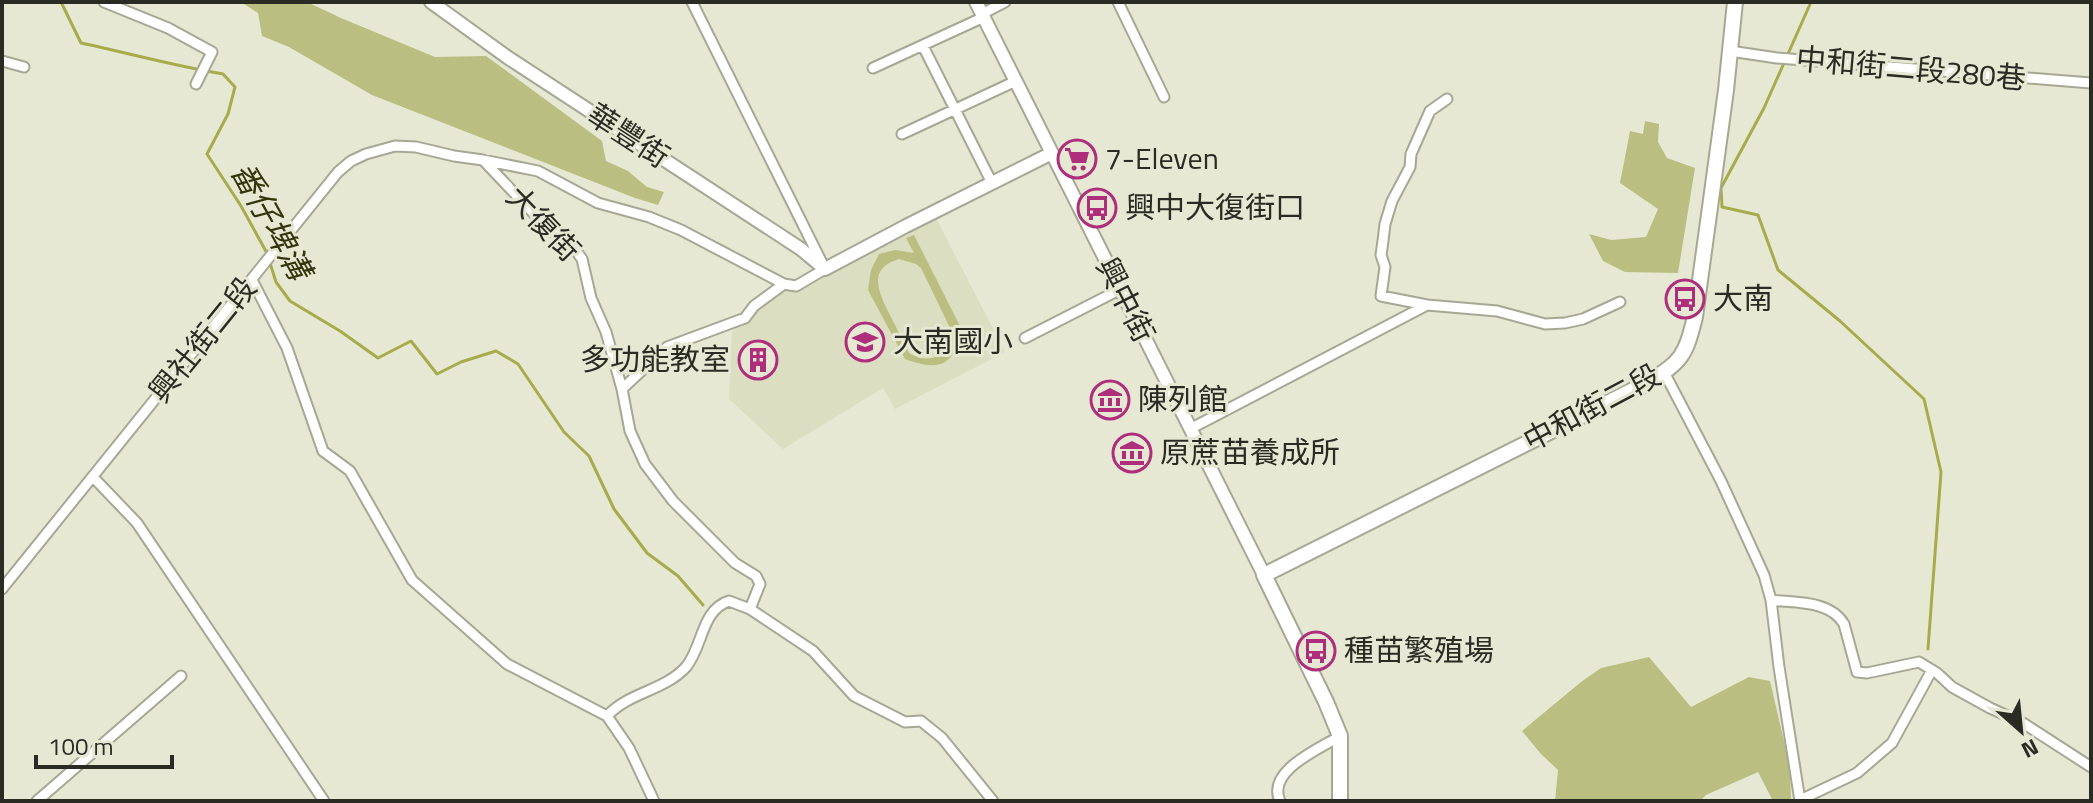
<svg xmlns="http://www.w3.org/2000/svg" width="2093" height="803" font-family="'Titillium Web','Noto Sans TC',sans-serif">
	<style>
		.built { fill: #dbdec1 }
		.green { fill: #babe80; fill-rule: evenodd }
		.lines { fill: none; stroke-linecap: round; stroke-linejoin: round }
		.stream { stroke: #a6ab4c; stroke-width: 3 }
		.minor-casing { stroke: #a6a894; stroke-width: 13 }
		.tertiary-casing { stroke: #a6a894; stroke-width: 16 }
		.secondary-casing { stroke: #a6a894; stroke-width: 18 }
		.minor { stroke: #fff; stroke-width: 9 }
		.tertiary { stroke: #fff; stroke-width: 12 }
		.secondary { stroke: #fff; stroke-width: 14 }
		.labels { text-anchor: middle; stroke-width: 6; stroke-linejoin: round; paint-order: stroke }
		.street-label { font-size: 30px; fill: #2a2b23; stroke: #e6e8d3 }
		.poi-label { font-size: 30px; fill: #2a2b23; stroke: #e6e8d3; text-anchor: start }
		.water-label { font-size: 32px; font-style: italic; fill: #33350b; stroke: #e6e8d3 }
	</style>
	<rect width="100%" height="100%" fill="#e6e8d3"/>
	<path class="built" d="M936,218L1005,352L895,409L883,388L783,449L729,399L732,332L784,289L825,272Z"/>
	<path class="green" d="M241,2H307L341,18L435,57L486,56L602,141L606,161L628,171L647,187L664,192L658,205L635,198L372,95L289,47L262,36L258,13Z
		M1645,121L1659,124L1658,142L1667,158L1695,168L1678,273L1625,272L1603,261L1589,234L1611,240L1646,237L1658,209L1620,183L1630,131L1643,134Z
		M914,235L965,336C957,341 958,344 954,352C943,372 923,365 905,359L868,290L871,270L879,254L895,250L914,253L906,238ZM899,259L916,264L921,268L951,330C949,355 931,366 909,353C903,341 897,329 891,317C880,295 865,269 899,259Z
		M1649,657L1691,707L1749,677L1770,681L1790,767L1791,801H1773L1758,772L1706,795L1700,801H1638L1637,799L1619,801H1555L1558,770L1541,754L1522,731L1581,682L1601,668Z"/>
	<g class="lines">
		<path class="stream" d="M61,2L81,43C128,53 175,66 223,74L235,87L228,114L207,154L241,206L268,255
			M1811,2L1764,108L1721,188L1722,207L1758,215L1778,270L1840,321L1924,399L1941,472L1928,649
			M270,263L276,282L290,301L340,331L378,358L411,341L437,374L461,362L496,351L518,364L564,432L589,456L614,509L647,553L678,576L703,605"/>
		<defs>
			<path id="minor" d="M104,2L168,28L212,52L196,84
				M1118,2L1164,97
				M982,14L1005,2
				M923,46L992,183
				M1730,51L1777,58L2091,83
				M2,61L24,67
				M873,68L984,17
				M902,134L1016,81
				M483,160L539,219L553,232L569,241L582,259L591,298L606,332L622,389L630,431L645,464L673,501L735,563L756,576L760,584L750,609
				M252,280L287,348L323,451L350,471L412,580L507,664L607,716L629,748L654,801
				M1427,305L1381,296L1385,267L1381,255L1383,241L1385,224L1392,201L1410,167L1411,154L1430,111L1447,99
				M1025,338L1119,290
				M1664,372L1721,481L1764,575L1771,600L1779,667L1800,801
				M622,389L667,347L745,318L754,306L784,284
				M1190,429L1427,305L1497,311L1545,324L1565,323L1583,319L1620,302
				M93,477L137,523L324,801
				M2,589L338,172L351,161L366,154L395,146L416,147L454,156L483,160L538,171L598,203L649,217L681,230L784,284L796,286L825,269L692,2
				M1771,600C1795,603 1830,600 1844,624L1857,672L1867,673L1919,662L1937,673L1952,687L1990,708L2023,723L2091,767
				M607,716C629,692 664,691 686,667C703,647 701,610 729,601L750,609L813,651L854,696L905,722L921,721L942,738L993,801
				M1800,800L1857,773L1892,743L1932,670
				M37,801L181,676
				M1280,801C1266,771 1319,749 1340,736"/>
			<path id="tertiary" d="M431,2L507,57L801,249L825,269L906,226L1052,153
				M976,2L1264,575"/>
			<path id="secondary" d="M1340,801V736L1326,702L1264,575L1647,383C1682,361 1685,357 1695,317L1726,90L1735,2"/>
		</defs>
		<use href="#minor" class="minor-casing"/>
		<use href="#tertiary" class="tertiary-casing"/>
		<use href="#secondary" class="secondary-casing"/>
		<use href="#minor" class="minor"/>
		<use href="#tertiary" class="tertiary"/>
		<use href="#secondary" class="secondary"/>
	</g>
	<defs>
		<symbol id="supermarket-ring" viewBox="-11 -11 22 22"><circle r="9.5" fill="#e6e8d3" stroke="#ae2e7b" stroke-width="1.5"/><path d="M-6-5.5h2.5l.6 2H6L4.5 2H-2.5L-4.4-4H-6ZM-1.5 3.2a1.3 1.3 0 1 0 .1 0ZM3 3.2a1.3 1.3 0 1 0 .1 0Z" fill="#ae2e7b"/></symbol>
		<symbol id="bus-ring" viewBox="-11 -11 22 22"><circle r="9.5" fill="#e6e8d3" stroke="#ae2e7b" stroke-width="1.5"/><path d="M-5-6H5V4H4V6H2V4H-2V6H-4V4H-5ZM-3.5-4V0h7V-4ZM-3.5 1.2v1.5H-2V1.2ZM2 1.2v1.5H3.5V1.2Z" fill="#ae2e7b"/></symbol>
		<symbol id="school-ring" viewBox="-11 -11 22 22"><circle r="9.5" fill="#e6e8d3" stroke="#ae2e7b" stroke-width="1.5"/><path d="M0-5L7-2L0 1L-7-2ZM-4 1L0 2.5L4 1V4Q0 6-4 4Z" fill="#ae2e7b"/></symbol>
		<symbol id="building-ring" viewBox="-11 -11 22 22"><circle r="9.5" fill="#e6e8d3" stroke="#ae2e7b" stroke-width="1.5"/><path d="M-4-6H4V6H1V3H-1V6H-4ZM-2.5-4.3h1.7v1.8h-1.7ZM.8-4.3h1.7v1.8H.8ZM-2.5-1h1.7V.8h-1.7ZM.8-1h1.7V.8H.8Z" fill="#ae2e7b"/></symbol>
		<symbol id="museum-ring" viewBox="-11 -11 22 22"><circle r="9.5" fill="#e6e8d3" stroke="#ae2e7b" stroke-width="1.5"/><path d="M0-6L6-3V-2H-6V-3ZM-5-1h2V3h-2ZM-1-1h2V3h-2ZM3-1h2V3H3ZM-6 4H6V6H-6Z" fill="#ae2e7b"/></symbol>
	</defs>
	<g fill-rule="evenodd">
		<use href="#supermarket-ring" x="1055" y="137" width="44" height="44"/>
		<use href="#bus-ring" x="1075" y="186" width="44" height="44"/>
		<use href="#bus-ring" x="1663" y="277" width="44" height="44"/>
		<use href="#school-ring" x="843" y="320" width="44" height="44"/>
		<use href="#building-ring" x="736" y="338" width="44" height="44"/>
		<use href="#museum-ring" x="1088" y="378" width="44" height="44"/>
		<use href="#museum-ring" x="1110" y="431" width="44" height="44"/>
		<use href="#bus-ring" x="1294" y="629" width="44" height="44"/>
	</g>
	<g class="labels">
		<g class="street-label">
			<text transform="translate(1911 69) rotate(5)" y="10">中和街二段280巷</text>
			<text transform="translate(628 136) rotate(33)" y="10">華豐街</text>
			<text transform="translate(543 224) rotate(46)" y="10">大復街</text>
			<text transform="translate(1125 300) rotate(63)" y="10">興中街</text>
			<text transform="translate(203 340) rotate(-51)" y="10">興社街二段</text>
			<text transform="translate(1592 408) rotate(-28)" y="10">中和街二段</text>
		</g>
		<g class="poi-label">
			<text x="1105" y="169">7-Eleven</text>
			<text x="1125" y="218">興中大復街口</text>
			<text x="1713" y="309">大南</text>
			<text x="893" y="352">大南國小</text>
			<text x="730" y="370" text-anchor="end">多功能教室</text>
			<text x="1138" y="410">陳列館</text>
			<text x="1160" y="463">原蔗苗養成所</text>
			<text x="1344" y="661">種苗繁殖場</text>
		</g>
		<g class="water-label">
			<text transform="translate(271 221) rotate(61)" y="11">番仔埤溝</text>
		</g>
	</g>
	<rect width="2093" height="803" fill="none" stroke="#2a2b23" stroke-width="8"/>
	<g transform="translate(2021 731) rotate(153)" stroke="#e6e8d3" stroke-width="6" paint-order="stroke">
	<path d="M0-6L14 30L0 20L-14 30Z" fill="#2a2b23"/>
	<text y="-12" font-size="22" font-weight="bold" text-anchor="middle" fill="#2a2b23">N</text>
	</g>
	<path d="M36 755v12h136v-12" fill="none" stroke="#2a2b23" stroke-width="4"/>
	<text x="48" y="755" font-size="24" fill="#2a2b23" stroke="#e6e8d3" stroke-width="6" paint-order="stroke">100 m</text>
</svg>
